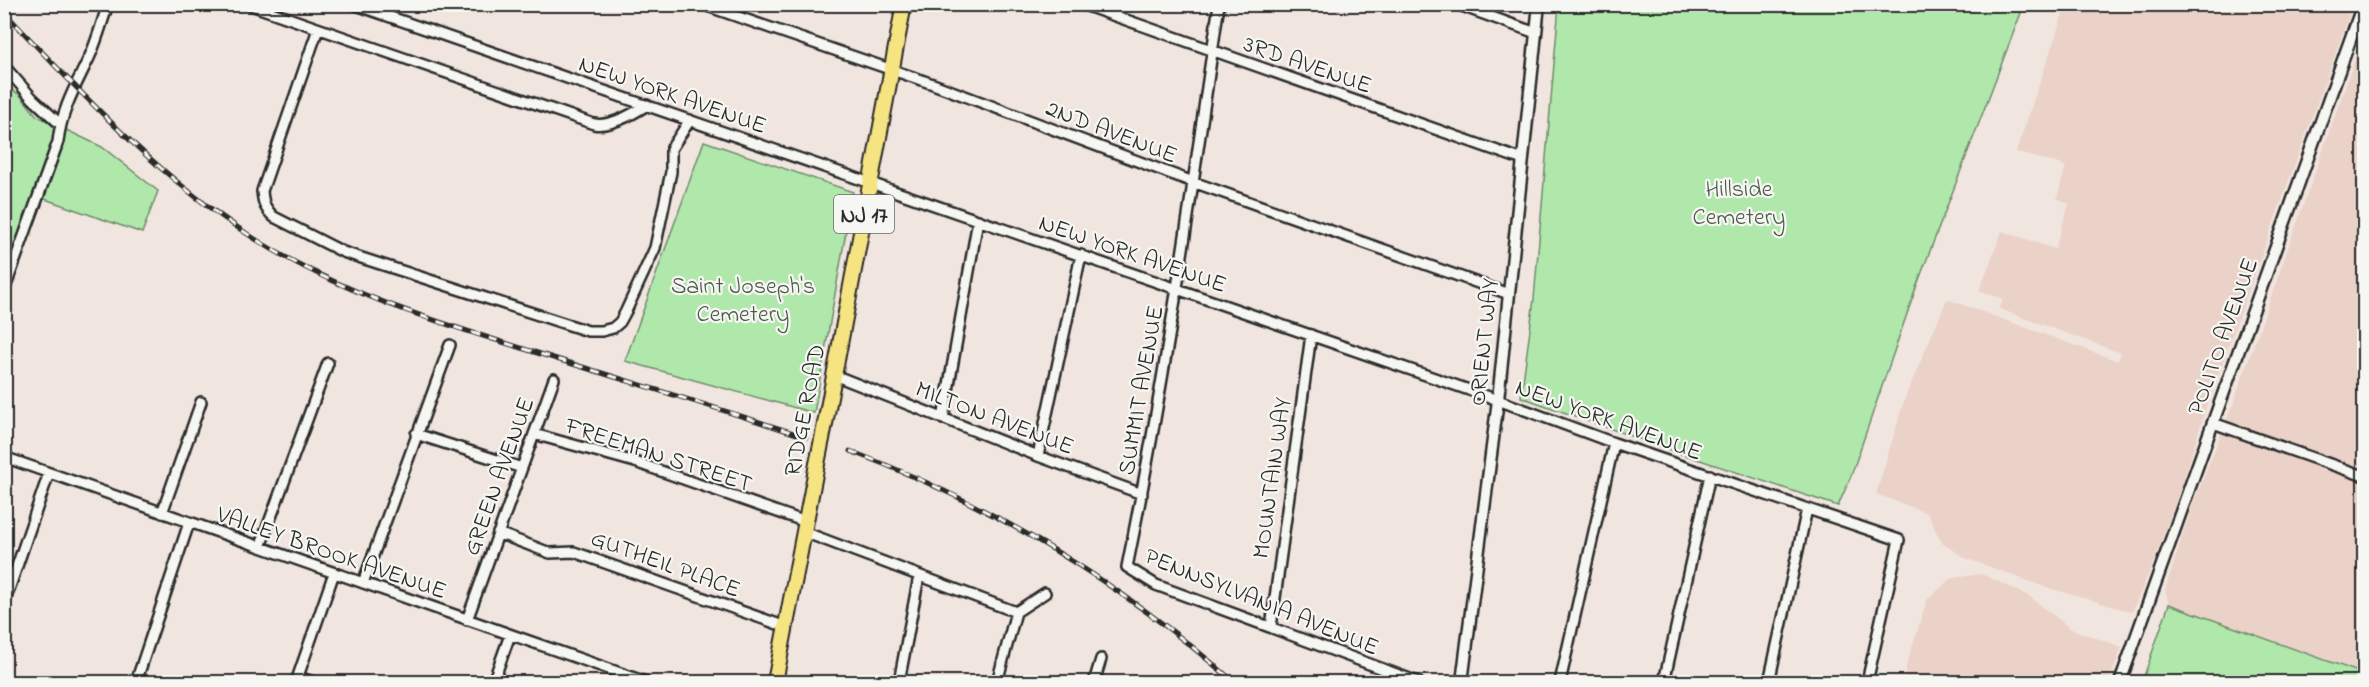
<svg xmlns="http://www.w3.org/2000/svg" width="2369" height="687" font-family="'Indie Flower',sans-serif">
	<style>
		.built { fill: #ead2c8 }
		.green { fill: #b0e8ac; stroke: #6e8a6c; stroke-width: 1.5 }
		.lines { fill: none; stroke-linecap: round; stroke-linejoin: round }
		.minor-casing { stroke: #2b2b2b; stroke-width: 14 }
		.tertiary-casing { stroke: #2b2b2b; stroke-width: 15 }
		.primary-casing { stroke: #2b2b2b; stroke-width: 18 }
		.minor { stroke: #f6f6f2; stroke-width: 9 }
		.tertiary { stroke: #f6f6f2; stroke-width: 10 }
		.primary { stroke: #f6e381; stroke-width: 14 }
		.rail-casing { stroke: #2b2b2b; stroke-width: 5 }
		.rail { stroke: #f6f6f2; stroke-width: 3; stroke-dasharray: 9; stroke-linecap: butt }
		.primary-bridge-casing { stroke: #2b2b2b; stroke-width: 18; stroke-linecap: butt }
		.primary-bridge { stroke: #f6e381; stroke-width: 14 }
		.labels { text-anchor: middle; stroke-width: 4.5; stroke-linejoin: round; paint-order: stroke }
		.shield { fill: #f6f6f2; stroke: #686867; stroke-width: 1.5 }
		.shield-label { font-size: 22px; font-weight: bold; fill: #2b2b2b }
		.street-label { font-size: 24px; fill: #2b2b2b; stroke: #f6f6f2 }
		.park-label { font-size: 24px; fill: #4c5a4b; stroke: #f6f6f2 }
	</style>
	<rect width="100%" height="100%" fill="#f1e6df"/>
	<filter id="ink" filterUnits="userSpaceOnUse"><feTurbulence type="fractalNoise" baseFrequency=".0167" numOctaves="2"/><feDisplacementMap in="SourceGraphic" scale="12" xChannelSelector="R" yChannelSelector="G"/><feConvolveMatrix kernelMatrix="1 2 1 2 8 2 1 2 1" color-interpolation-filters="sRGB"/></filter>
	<g filter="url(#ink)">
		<path class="built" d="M2066,5H2353L2207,405L2184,479L2152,566L2132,612L2039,585L1965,558L1942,543L1927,513L1876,494L1905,398L1947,299L2118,361L2121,353L1999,309L2003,299L1979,291L2002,231L2055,249L2069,204L2057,198L2066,166L2016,152Z
			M2364,33V674L2169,604L2165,590L2192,506L2233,404Z
			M1982,574L2029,596L2071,629L2122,647L2109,682H1903L1907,663L1927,600L1952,578Z"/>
		<path class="green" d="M1559,5H2024L1917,285L1851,476L1838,506L1676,452L1521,397L1534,299Z
			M5,87L19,94L37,116L102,147L158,191L142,233L39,197L5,288Z
			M704,141L853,192L814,413L625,361Z
			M2169,604L2364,674V682H2142Z"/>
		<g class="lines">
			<defs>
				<path id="minor" d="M248,4L594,124C610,127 633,114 647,105
					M353,4L1498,400L1614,443L1899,540L1867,682
					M701,4L933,84L1193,182L1509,294
					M1081,4L1523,160
					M1219,4C1192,193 1165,381 1127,567L1156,585L1418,682
					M1456,4L1536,33
					M318,29L262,191C263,203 265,209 274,217L343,252L588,331H602L613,328L620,322L626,311L655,248L671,172V149L690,120
					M4,66L33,99L60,124
					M4,291L58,142C61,111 76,85 89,58C97,41 102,22 108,4
					M834,375L1038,456L1142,494
					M943,419L978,220
					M2213,423L2364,476
					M416,434L522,468
					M534,434L635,462L806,522
					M1038,456L1081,255
					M4,457L646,682
					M162,513L201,402
					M804,532L1016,612
					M498,533L550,553L574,552L786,627
					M260,547L328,363
					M363,583L450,345
					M4,604L49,473
					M467,620L554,379
					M1271,627L1311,335
					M298,677L313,682
					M136,682L189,523
					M296,682L334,573
					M493,682L510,635
					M899,682L919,576
					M997,682L1016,612L1045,593
					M1094,682L1101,659
					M1560,682L1614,443
					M1664,682L1710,475
					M1769,682L1807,509"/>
				<path id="tertiary" d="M1462,682L1498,400L1539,4
					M2120,682L2363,4"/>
				<path id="primary" d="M825,424L904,4
					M775,682L817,464"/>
			</defs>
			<use href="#minor" class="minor-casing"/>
			<use href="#tertiary" class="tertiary-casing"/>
			<use href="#primary" class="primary-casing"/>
			<use href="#minor" class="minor"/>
			<use href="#tertiary" class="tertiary"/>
			<use href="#primary" class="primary"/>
			<defs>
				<path id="rail" d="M4,12C82,94 157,176 252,237C337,292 434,321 531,351C623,380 715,407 806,437
					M850,451C991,503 1122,584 1234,682"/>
			</defs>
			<use href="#rail" class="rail-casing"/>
			<use href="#rail" class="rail"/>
			<defs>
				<path id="primary-bridge" d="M817,464L825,424"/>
			</defs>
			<use href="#primary-bridge" class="primary-bridge-casing"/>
			<use href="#primary-bridge" class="primary-bridge"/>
		</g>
	</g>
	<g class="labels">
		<rect class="shield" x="834" y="195" width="60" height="38" rx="4.5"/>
		<g class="shield-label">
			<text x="864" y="222">NJ 17</text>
		</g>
		<g class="street-label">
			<text transform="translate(1308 64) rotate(19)" y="8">3RD AVENUE</text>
			<text transform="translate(673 94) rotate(19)" y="8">NEW YORK AVENUE</text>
			<text transform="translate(1112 131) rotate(21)" y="8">2ND AVENUE</text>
			<text transform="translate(1133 253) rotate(19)" y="8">NEW YORK AVENUE</text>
			<text transform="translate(2222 336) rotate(-70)" y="8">POLITO AVENUE</text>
			<text transform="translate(1483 342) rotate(-84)" y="8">ORIENT WAY</text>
			<text transform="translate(1140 390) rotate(-80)" y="8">SUMMIT AVENUE</text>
			<text transform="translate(804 410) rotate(-79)" y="8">RIDGE ROAD</text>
			<text transform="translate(995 417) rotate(21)" y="8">MILTON AVENUE</text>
			<text transform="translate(1609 419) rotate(20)" y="8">NEW YORK AVENUE</text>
			<text transform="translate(659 454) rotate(18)" y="8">FREEMAN STREET</text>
			<text transform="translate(498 476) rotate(-70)" y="8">GREEN AVENUE</text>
			<text transform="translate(1271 478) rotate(-82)" y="8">MOUNTAIN WAY</text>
			<text transform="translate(332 552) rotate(19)" y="8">VALLEY BROOK AVENUE</text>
			<text transform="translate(666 563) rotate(20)" y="8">GUTHEIL PLACE</text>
			<text transform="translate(1262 601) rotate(22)" y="8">PENNSYLVANIA AVENUE</text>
		</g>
		<g class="park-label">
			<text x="1739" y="196">Hillside<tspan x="1739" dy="28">Cemetery</tspan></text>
			<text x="743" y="293">Saint Joseph's<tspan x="743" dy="28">Cemetery</tspan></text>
		</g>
	</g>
	<rect width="2369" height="687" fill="none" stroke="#f6f6f2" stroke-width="24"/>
	<rect x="12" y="12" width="2345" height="663" fill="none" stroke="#2b2b2b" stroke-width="2" filter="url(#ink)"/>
</svg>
